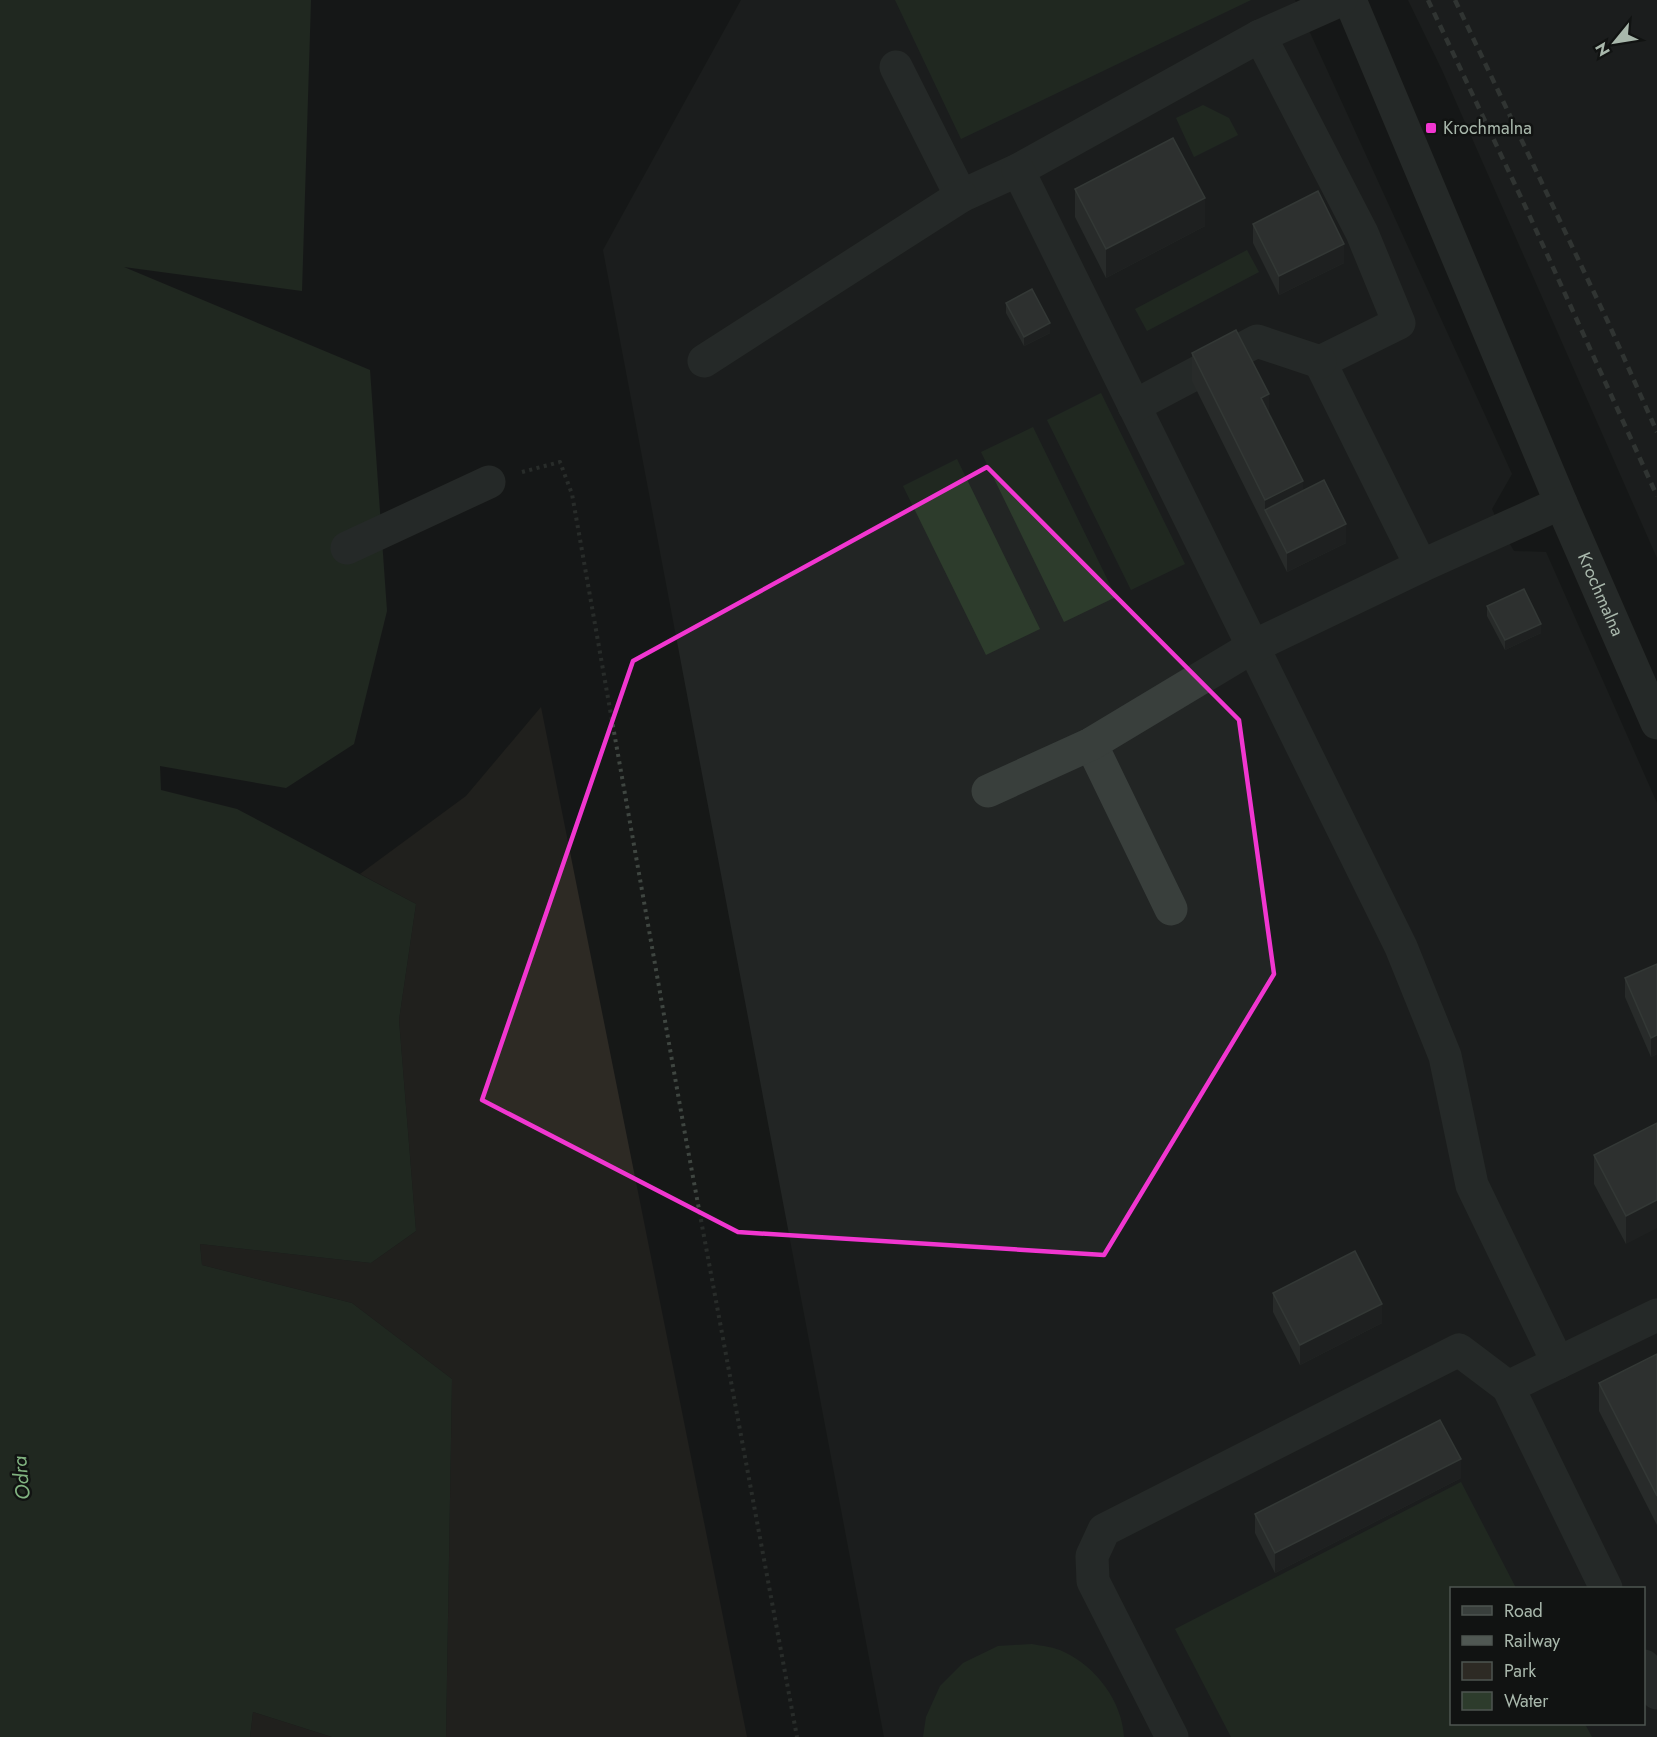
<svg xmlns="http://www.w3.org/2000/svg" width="1657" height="1737" font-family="Jost,sans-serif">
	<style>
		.built { fill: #222524; fill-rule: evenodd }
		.green { fill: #2d2a24 }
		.water { fill: #2d3c2c }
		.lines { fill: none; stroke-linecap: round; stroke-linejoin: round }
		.path { stroke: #3f4641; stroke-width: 4; stroke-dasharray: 3 4.5; stroke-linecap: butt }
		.minor { stroke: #393f3c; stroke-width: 33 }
		.rail { stroke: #505853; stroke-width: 4.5; stroke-dasharray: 8 6; stroke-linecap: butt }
		.wall { fill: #3e4340 }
		.shaded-wall { fill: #292c2b }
		.building { fill: #4a4f4c; stroke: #58605b; stroke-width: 1.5 }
		.marked { fill: none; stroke: #f136d0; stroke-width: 4.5; stroke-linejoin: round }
		.poi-dot { fill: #f136d0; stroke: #111312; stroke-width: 2 }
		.labels { text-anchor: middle; stroke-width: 5; stroke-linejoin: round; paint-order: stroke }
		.poi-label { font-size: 18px; fill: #a9b8ac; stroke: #111312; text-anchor: start }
		.street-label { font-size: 18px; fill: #a9b8ac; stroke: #111312 }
		.water-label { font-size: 20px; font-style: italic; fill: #81b380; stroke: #111312 }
	</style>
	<rect width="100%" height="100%" fill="#161817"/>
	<path class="built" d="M741,0H1295L1512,474L1492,509L1501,529L1514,551L1546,552L1657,803V1737H884L603,250ZM1452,1588H1644V1724H1452Z
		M1408,0H1657V558L1442,70Z"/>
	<path class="green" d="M541,707L747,1737H446L452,1379L352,1303L202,1265L200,1244L371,1263L416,1231L399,1020L416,904L360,874L466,796Z
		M253,1712L332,1737H250Z"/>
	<path class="water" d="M0,0H311L302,291L124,267L370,370L387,611L354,744L286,788L160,766L161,790L237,809L416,904L399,1020L416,1231L371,1263L200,1244L202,1265L352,1303L452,1379L446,1737H332L253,1712L250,1737H0Z
		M895,0H1251L961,139Z
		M1203,105L1229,118L1238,135L1194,157L1176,118Z
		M1247,250L1259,272L1147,331L1135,309Z
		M1101,393L1185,564L1131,590L1047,420Z
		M1033,427L1116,597L1064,622L981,452Z
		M957,459L1040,629L986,655L903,486Z
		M1461,1482L1516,1588H1452V1724H1585L1592,1737H1231L1175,1629Z
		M1032,1644C1042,1646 1055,1647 1064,1652C1096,1667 1122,1701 1124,1737H923L926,1717L940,1686L963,1663L998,1646Z"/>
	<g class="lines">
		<path class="path" d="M522,472L560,462L572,494L685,1134L797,1737"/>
		<g class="minor">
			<path id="s1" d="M1350,0L1561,503L1657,723"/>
			<path d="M1260,36L1362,233L1399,323L1320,362L1421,566"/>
			<path d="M896,67L961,196L1018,170L1260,36L1341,0"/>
			<path d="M1018,170L1401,947L1445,1056L1472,1185L1558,1363"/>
			<path d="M704,361L961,196"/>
			<path d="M1134,406L1257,341L1320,362"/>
			<path d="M347,548L489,482"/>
			<path d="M1091,744L1171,909"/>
			<path d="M988,791L1091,744L1254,646L1421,566L1561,503"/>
			<path d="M1508,1387L1657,1315"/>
			<path d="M1644,1666L1657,1693"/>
			<path d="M1172,1737L1093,1581L1092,1556L1104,1530L1459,1350L1508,1387L1606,1588"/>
		</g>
		<path class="rail" d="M1428,0L1526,208L1657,496
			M1455,0L1608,322L1657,432"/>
	</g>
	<path class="wall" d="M1075,189L1205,226L1106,278L1075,217Z
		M1253,224L1344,263L1279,295L1253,243Z
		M1006,303L1050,333L1024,346L1006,313Z
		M1192,353L1269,414L1303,491L1346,543L1287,572L1192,381Z
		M1487,606L1541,633L1505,650L1487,616Z
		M1657,964V1054L1651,1057L1625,997V978Z
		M1657,1123L1626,1244L1594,1184V1155Z
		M1273,1293L1382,1323L1300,1365L1273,1312Z
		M1657,1354V1525L1599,1411V1383Z
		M1461,1478L1275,1573L1255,1533V1514Z"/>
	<path class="shaded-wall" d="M1205,198V226L1106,278V249Z
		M1344,244V263L1279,295V276Z
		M1050,323V333L1024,346V337Z
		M1269,394V423L1261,398Z
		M1303,481V510H1265V500Z
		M1346,524V543L1287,572V553Z
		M1541,624V633L1505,650V640Z
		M1657,1035V1054L1651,1057V1038Z
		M1657,1200V1228L1626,1244V1216Z
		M1382,1304V1323L1300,1365V1345Z
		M1461,1459V1478L1275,1573V1553Z"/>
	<path class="building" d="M1173,138L1205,198L1106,249L1075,189Z
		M1318,191L1344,244L1279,276L1253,224Z
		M1032,289L1050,323L1024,337L1006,303Z
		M1236,330L1269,394L1261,398L1303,481L1265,500L1192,353Z
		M1324,480L1346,524L1287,553L1265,510Z
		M1524,589L1541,624L1505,640L1487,606Z
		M1657,964V1035L1651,1038L1625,978Z
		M1657,1123V1200L1626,1216L1594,1155Z
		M1355,1251L1382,1304L1300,1345L1273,1293Z
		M1657,1354V1496L1599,1383Z
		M1440,1420L1461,1459L1275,1553L1255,1514Z"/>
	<path d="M0 0H1657V1737H0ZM987,467L1239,720L1274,974L1104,1255L738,1232L482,1100L633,661Z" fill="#161817" fill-opacity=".55" fill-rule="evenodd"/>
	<path class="marked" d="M987,467L1239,720L1274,974L1104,1255L738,1232L482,1100L633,661Z"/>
	<rect class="poi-dot" x="1425" y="122" width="12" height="12" rx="3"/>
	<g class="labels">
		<g class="poi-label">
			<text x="1443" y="134">Krochmalna</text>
		</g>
		<g class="street-label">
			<text dy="6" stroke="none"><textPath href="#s1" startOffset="645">Krochmalna</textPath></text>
		</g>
		<g class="water-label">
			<text transform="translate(21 1478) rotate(-95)" y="7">Odra</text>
		</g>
	</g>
	<rect x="1450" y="1587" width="195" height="138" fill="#111312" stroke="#4e5550" stroke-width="1.5"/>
	<rect x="1462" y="1606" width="30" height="9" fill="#393f3c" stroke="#4e5550" stroke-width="1.5"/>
	<text x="1504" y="1617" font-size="18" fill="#a9b8ac">Road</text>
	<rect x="1462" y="1636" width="30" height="9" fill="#505853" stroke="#4e5550" stroke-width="1.5"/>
	<text x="1504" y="1647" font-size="18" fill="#a9b8ac">Railway</text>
	<rect x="1462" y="1662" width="30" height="18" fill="#2d2a24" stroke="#4e5550" stroke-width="1.5"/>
	<text x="1504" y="1677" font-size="18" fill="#a9b8ac">Park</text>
	<rect x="1462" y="1692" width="30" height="18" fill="#2d3c2c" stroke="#4e5550" stroke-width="1.5"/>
	<text x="1504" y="1707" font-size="18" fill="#a9b8ac">Water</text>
	<g transform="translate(1615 42) rotate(240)" stroke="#111312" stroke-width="4.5" paint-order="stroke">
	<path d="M0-4.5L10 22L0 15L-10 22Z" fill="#a9b8ac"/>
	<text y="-9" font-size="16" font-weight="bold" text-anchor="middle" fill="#a9b8ac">N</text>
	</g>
</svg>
